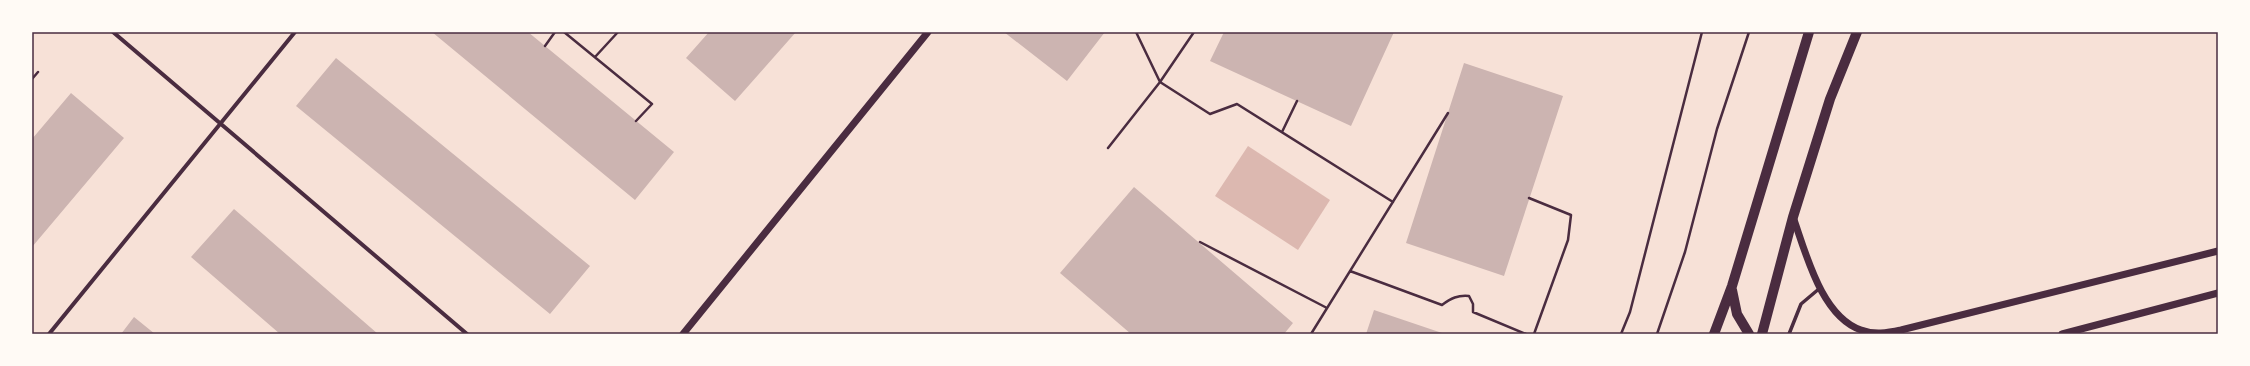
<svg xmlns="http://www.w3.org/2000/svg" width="2250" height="366" font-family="Cabin,sans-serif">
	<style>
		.water { fill: #dcb8b0 }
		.building { fill: #ccb4b1 }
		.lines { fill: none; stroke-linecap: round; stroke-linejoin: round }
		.path { stroke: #4a2c40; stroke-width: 2.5 }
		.pedestrian { stroke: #4a2c40; stroke-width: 3.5 }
		.minor { stroke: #4a2c40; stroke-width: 4 }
		.tertiary { stroke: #4a2c40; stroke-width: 7 }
		.primary { stroke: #4a2c40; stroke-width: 10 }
		.neatline { fill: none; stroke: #4a2c40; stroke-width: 1.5 }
	</style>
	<rect width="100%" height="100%" fill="#f7e1d7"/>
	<path class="water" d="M1248,146L1330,200L1298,250L1215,196Z"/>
	<path class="building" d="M432,32H528L674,152L635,200Z
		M709,32H796L735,101L686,58Z
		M1004,32H1105L1067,81Z
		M1224,32H1394L1351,126L1210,61Z
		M336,58L590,266L550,314L296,106Z
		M1464,63L1563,96L1504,276L1406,243Z
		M71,93L124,138L32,247V139Z
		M1134,187L1293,323L1284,334H1131L1060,273Z
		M234,209L378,334H280L191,257Z
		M1374,310L1445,334H1366Z
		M134,317L155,334H121Z"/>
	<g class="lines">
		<path class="path" d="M564,32L652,104L636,121
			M1136,32L1160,82L1210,114L1237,104L1393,202
			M545,46L555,32
			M595,57L618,32
			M32,79L38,72
			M1282,132L1297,101
			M1108,148L1160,82L1194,32
			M1529,198L1571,215L1568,240L1534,334
			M1200,242L1327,308
			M1350,271L1442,305C1451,298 1458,295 1469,296L1473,304V312L1526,334
			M1311,334L1448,113
			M1621,334L1630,312L1702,32
			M1657,334L1685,252L1717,129L1749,32"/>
		<path class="pedestrian" d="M1789,334L1801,304L1820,288"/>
		<path class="minor" d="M113,32L467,334
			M49,334L295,32"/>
		<path class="tertiary" d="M1793,217C1806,253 1821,316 1861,330C1874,335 1887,333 1901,330L2218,251
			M683,334L928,32
			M2062,334L2218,293"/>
		<path class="primary" d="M1732,290L1737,314L1749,334
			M1714,334L1732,286L1809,32
			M1762,334L1793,217L1830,99L1857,32"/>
	</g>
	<rect width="2250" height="366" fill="none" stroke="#fffaf5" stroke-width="66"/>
	<rect x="33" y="33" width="2184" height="300" class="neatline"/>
</svg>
